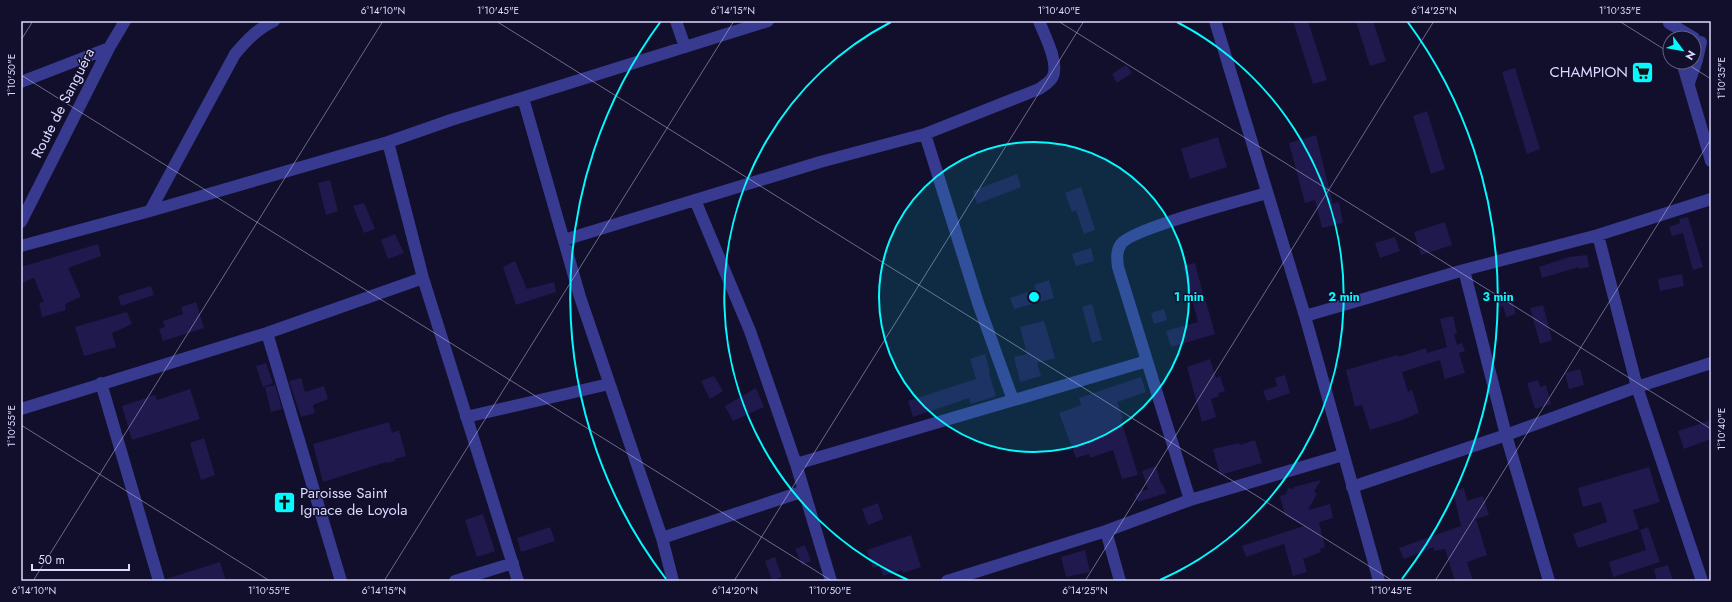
<svg xmlns="http://www.w3.org/2000/svg" width="1732" height="602" font-family="Jost,sans-serif">
	<style>
		.building { fill: #20194e }
		.lines { fill: none; stroke-linecap: round; stroke-linejoin: round }
		.minor { stroke: #373a8e; stroke-width: 12 }
		.ticks { fill: none; stroke: #dbd9ff; stroke-width: 1; stroke-opacity: 0.45 }
		.ring { fill: none; stroke: #05faff; stroke-width: 2 }
		.labels { text-anchor: middle; stroke-width: 3; stroke-linejoin: round; paint-order: stroke }
		.poi-label { font-size: 15px; fill: #dbd9ff; stroke: #110f2b; text-anchor: end }
		.street-label { font-size: 15px; fill: #dbd9ff; stroke: #110f2b }
		.centre { fill: #05faff; stroke: #110f2b; stroke-width: 2 }
		.ring-label { font-size: 12px; text-anchor: middle; font-weight: bold; fill: #05faff; stroke: #110f2b; stroke-width: 3; stroke-linejoin: round; paint-order: stroke }
		.neatline { fill: none; stroke: #dbd9ff; stroke-width: 1.5 }
		.ticks-label { font-size: 10px; text-anchor: middle; fill: #dbd9ff }
	</style>
	<rect width="100%" height="100%" fill="#110f2b"/>
	<path class="building" d="M1293,21H1308L1327,80L1313,84Z
		M1356,21H1373L1386,61L1370,66Z
		M1126,65L1132,73L1117,83L1112,74Z
		M1515,68L1540,149L1527,154L1502,72Z
		M1427,111L1445,169L1431,174L1413,116Z
		M1316,135L1333,204L1339,202L1343,223L1322,228L1315,200L1305,203L1289,143Z
		M1218,137L1227,167L1190,179L1181,149Z
		M1017,174L1021,187L977,204L973,191Z
		M330,180L338,211L326,215L318,183Z
		M1081,187L1095,230L1084,234L1076,210L1072,212L1065,193Z
		M364,203L375,229L364,233L353,206Z
		M1688,217L1703,267L1693,270L1683,233L1672,236L1669,227L1680,223L1679,219Z
		M1445,222L1452,245L1421,255L1414,232Z
		M395,234L404,253L388,259L381,240Z
		M1395,237L1400,251L1380,258L1375,243Z
		M98,244L101,256L68,268L81,297L65,304L66,310L42,317L39,303L44,302L34,278L21,283V267Z
		M1091,248L1094,261L1076,266L1072,254Z
		M1587,255L1589,267L1579,269V267L1542,278L1539,267L1569,257Z
		M515,261L527,289L554,282L556,292L516,305L503,267Z
		M1195,263L1204,298H1205L1215,334L1171,347L1166,331L1198,322L1183,266Z
		M1682,274L1684,286L1660,291L1658,279Z
		M1049,280L1054,298L1014,309L1010,298L1036,289L1034,285Z
		M151,286L154,295L121,306L118,296Z
		M1509,291L1516,314L1506,317L1503,306L1500,307L1497,294Z
		M196,302L204,328L163,341L159,329L165,327L163,321L183,314L181,307Z
		M1092,304L1102,340L1092,343L1082,307Z
		M1543,305L1552,340L1540,344L1530,308Z
		M1164,309L1167,320L1154,324L1151,313Z
		M127,312L132,324L112,333L116,347L84,356L75,327Z
		M1453,316L1457,334H1454L1457,345L1462,343L1465,351L1459,353L1465,373L1445,379L1440,360L1402,372L1408,392L1412,390L1419,413L1402,420L1370,430L1362,405L1355,407L1346,370L1397,355L1398,357L1426,348L1427,353L1447,347L1440,319Z
		M1044,321L1055,358L1037,363L1041,376L1020,382L1014,357L1027,354L1020,327Z
		M985,354L990,372L989,373L996,396L971,404L969,398L913,417L908,401L976,379L970,359Z
		M1210,359L1216,378L1220,376L1225,391L1218,393L1219,396L1211,399L1216,417L1202,422L1187,367Z
		M266,363L273,383L263,387L256,366Z
		M1580,369L1584,385L1569,389L1565,373Z
		M1285,375L1290,393L1267,401L1263,391L1277,386L1275,378Z
		M714,376L723,391L710,399L701,381Z
		M1141,377L1146,392L1117,402L1123,419L1121,420L1138,475L1122,479L1113,450L1090,458L1089,454L1076,458L1059,413L1081,405L1079,398Z
		M301,378L305,392L324,386L328,399L313,405L315,413L301,417L289,381Z
		M1538,380L1540,387L1546,385L1551,404L1535,409L1527,383Z
		M275,385L282,409L271,412L265,387Z
		M756,388L764,407L733,421L725,406Z
		M190,389L200,419L132,440L122,406L155,395L157,400Z
		M1711,420V439L1684,449L1678,431Z
		M389,422L392,433L399,430L406,456L395,459L396,461L386,463V462L323,482L313,444Z
		M204,438L215,475L201,480L190,443Z
		M1255,440L1262,463L1220,475L1213,449L1239,443L1240,445Z
		M1156,466L1161,484L1162,483L1166,493L1138,502L1135,494L1148,489L1142,471Z
		M1649,467L1660,502L1633,510L1639,529L1578,548L1573,534L1607,522L1601,502L1583,507L1578,488Z
		M1321,480L1314,491L1317,494L1308,510L1330,504L1333,518L1319,522L1325,547L1320,549L1321,552L1303,559L1307,572L1293,576L1284,544L1246,557L1242,546L1304,526L1284,515H1285L1280,496L1286,494L1288,488L1293,489L1294,487Z
		M1464,488L1467,501L1483,496L1489,515L1476,519L1487,555L1467,562L1473,581H1455L1445,549L1434,551V547L1404,559L1399,548L1461,526L1453,491Z
		M878,503L883,519L868,525L862,509Z
		M483,514L495,551L477,557L465,520Z
		M550,527L555,541L521,552L517,538Z
		M1648,527L1660,562L1613,577L1609,562L1646,550L1640,530Z
		M911,535L921,567L903,573L902,570L883,576L880,566L873,568L867,550Z
		M805,545L811,561L802,565L795,549Z
		M1085,550L1090,572L1066,577L1061,557Z
		M775,557L782,577L772,580L765,561Z
		M220,562L226,581H167L166,579Z
		M1668,565L1673,581H1657L1654,569Z"/>
	<g class="lines">
		<path class="minor" d="M676,21L685,47
			M1215,21L1305,316L1379,581
			M1669,23L1694,38
			M1682,62L1711,161
			M21,82L109,48
			M1689,83L1697,60L1701,42
			M523,98L580,297L662,538L673,581
			M925,134L978,303L1013,400
			M388,142L423,278L518,581
			M695,200L750,331L796,464L831,581
			M150,211L235,54C247,40 257,29 274,21
			M21,222L109,48L125,21
			M1598,235L1637,387L1702,581
			M564,240L820,162L925,134L1039,89C1044,85 1051,82 1053,76C1059,62 1044,34 1039,21
			M21,246L150,211L388,142L451,120L768,21
			M1464,270L1506,435L1549,581
			M1305,316L1464,270L1598,235L1711,199
			M267,333L341,581
			M101,383L159,581
			M21,409L267,333L423,278
			M466,417L609,384
			M796,464L1147,361
			M1352,487L1506,435L1637,387L1711,363
			M1190,500L1118,267C1117,259 1116,251 1121,244C1131,229 1243,200 1267,193
			M1106,531L1120,581
			M662,538L804,491
			M455,581L513,563
			M947,581L1106,531L1190,500L1343,455"/>
	</g>
	<path class="ticks" d="M496,21L1393,581M1058,21L1711,429M1619,21L1670,53M21,40L33,21M1684,62L1711,79M21,75L832,581M21,425L270,581M33,581L383,21M384,581L734,21M734,581L1084,21M1085,581L1434,21M1435,581L1711,139"/>
	<circle cx="1034" cy="297" r="155" fill="#05faff" fill-opacity=".12"/>
	<g class="ring">
		<circle cx="1034" cy="297" r="155"/>
		<path d="M908 580A310 310 0 0 1 891 22M1177 22A310 310 0 0 1 1160 580"/>
		<path d="M666 579A464 464 0 0 1 661 21M1407 21A464 464 0 0 1 1402 579"/>
	</g>
	<defs>
		<symbol id="supermarket-square" viewBox="-11 -11 22 22"><rect x="-9" y="-9" width="18" height="18" rx="4" fill="#05faff" stroke="#110f2b"/><path d="M-6-5.5h2.5l.6 2H6L4.5 2H-2.5L-4.4-4H-6ZM-1.5 3.2a1.3 1.3 0 1 0 .1 0ZM3 3.2a1.3 1.3 0 1 0 .1 0Z" fill="#111"/></symbol>
		<symbol id="church-square" viewBox="-11 -11 22 22"><rect x="-9" y="-9" width="18" height="18" rx="4" fill="#05faff" stroke="#110f2b"/><path d="M-1.2-6h2.4v3.5h3.3v2.4h-3.3V6h-2.4V-.1h-3.3v-2.4h3.3Z" fill="#111"/></symbol>
	</defs>
	<g fill-rule="evenodd">
		<use href="#supermarket-square" x="1630" y="60" width="25" height="25"/>
		<use href="#church-square" x="272" y="490" width="25" height="25"/>
	</g>
	<g class="labels">
		<g class="poi-label">
			<text x="1628" y="77">CHAMPION</text>
			<text x="300" y="498" text-anchor="start">Paroisse Saint<tspan x="300" dy="17">Ignace de Loyola</tspan></text>
		</g>
		<g class="street-label">
			<text transform="translate(63 103) rotate(-63)" y="5">Route de Sanguéra</text>
		</g>
	</g>
	<circle cx="1034" cy="297" r="6" class="centre"/>
	<g class="ring-label">
		<text x="1189" y="301">1 min</text>
		<text x="1344" y="301">2 min</text>
		<text x="1498" y="301">3 min</text>
	</g>
	<rect width="1732" height="602" fill="none" stroke="#110f2b" stroke-width="44"/>
	<g transform="translate(1682 50) rotate(122)"><circle r="19" fill="#110f2b" stroke="#626080"/>
	<path d="M0-3L7 15L0 10L-7 15Z" fill="#05faff"/>
	<text y="-6" font-size="11" font-weight="bold" text-anchor="middle" fill="#dbd9ff">N</text>
	</g>
	<path d="M32 564v6h97v-6" fill="none" stroke="#dbd9ff" stroke-width="2"/>
	<text x="38" y="564" font-size="12" fill="#dbd9ff" stroke="#110f2b" stroke-width="3" paint-order="stroke">50 m</text>
	<rect x="22" y="22" width="1688" height="558" class="neatline"/>
	<g class="ticks-label">
		<text x="383" y="14">6°14'10"N</text>
		<text x="498" y="14">1°10'45"E</text>
		<text x="733" y="14">6°14'15"N</text>
		<text x="1059" y="14">1°10'40"E</text>
		<text x="1434" y="14">6°14'25"N</text>
		<text x="1620" y="14">1°10'35"E</text>
		<text transform="translate(11 75) rotate(-90)" y="4">1°10'50"E</text>
		<text transform="translate(1721 78) rotate(-90)" y="4">1°10'35"E</text>
		<text transform="translate(11 426) rotate(-90)" y="4">1°10'55"E</text>
		<text transform="translate(1721 429) rotate(-90)" y="4">1°10'40"E</text>
		<text x="34" y="594">6°14'10"N</text>
		<text x="269" y="594">1°10'55"E</text>
		<text x="384" y="594">6°14'15"N</text>
		<text x="735" y="594">6°14'20"N</text>
		<text x="830" y="594">1°10'50"E</text>
		<text x="1085" y="594">6°14'25"N</text>
		<text x="1391" y="594">1°10'45"E</text>
	</g>
</svg>
